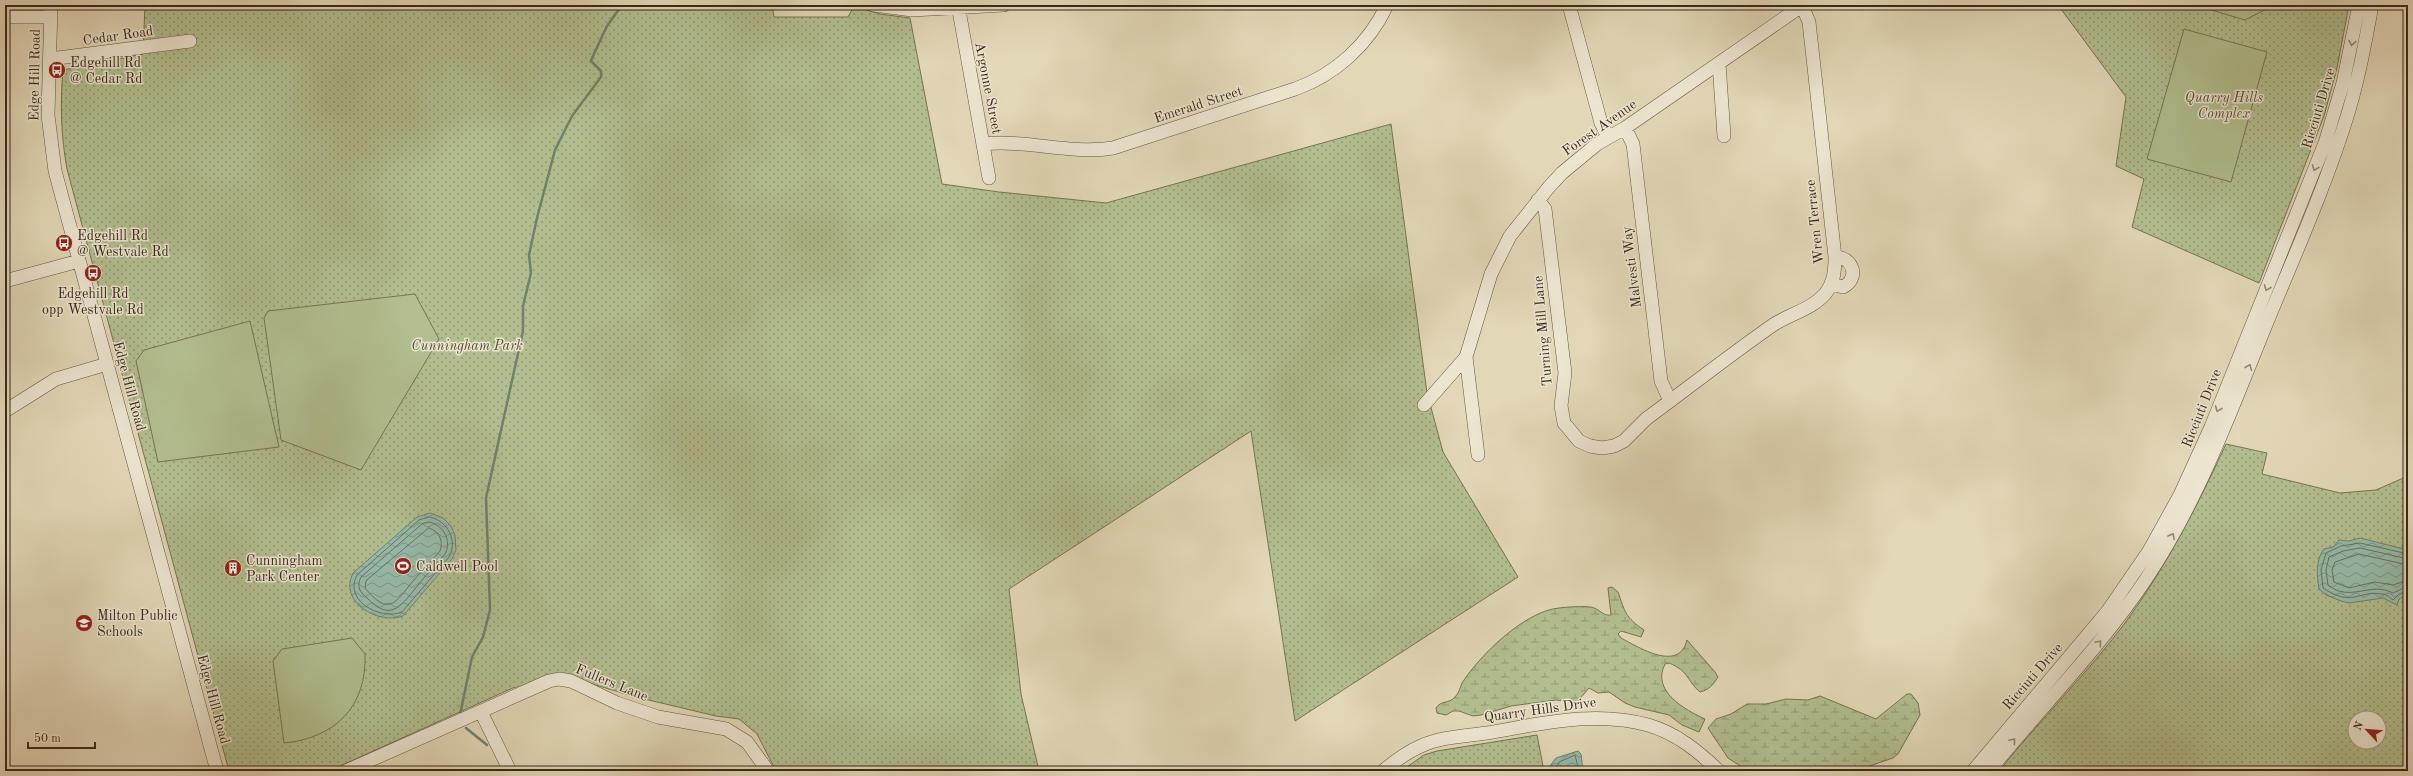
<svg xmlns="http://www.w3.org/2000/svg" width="2413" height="776" font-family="'Old Standard TT',serif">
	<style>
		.green { fill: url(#green-dots); stroke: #767454; fill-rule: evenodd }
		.wetland { fill: url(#wetland-marsh); stroke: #767454 }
		.pitch { fill: #b2be8f; stroke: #767454 }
		.water { fill: url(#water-waves); stroke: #71806f }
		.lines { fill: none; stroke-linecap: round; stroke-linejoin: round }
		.shore { stroke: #687260; stroke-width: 1 }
		.stream { stroke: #71806f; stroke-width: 2.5 }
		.minor-casing { stroke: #635440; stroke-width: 14 }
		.minor { stroke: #ece5d0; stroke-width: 13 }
		.oneway { stroke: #928774 }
		.labels { text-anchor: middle; stroke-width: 3; stroke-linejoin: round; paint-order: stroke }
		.street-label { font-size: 14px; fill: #392918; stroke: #ece5d0 }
		.poi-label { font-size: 14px; fill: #392918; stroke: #ece5d0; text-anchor: start }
		.park-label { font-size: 14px; font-style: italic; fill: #574e36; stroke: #ece5d0 }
	</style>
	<defs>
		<pattern id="green-dots" width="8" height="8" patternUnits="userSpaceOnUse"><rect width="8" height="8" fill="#b2be8f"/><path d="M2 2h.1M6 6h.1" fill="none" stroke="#929a74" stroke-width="1.8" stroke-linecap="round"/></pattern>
		<pattern id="wetland-marsh" width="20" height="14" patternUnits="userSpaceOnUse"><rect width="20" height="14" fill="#b2be8f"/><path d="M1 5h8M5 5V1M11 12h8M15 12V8" fill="none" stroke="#929a74"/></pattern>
		<pattern id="water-waves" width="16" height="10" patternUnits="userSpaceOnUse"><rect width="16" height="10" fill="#96baa9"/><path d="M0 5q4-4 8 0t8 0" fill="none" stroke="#7b9789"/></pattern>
	</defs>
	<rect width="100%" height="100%" fill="#e2d7b7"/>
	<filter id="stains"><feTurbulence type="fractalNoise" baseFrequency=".005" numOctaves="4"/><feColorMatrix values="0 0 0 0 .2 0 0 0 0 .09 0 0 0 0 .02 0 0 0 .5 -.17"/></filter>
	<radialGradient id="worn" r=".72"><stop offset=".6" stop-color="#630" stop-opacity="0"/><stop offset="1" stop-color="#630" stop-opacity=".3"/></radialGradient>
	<path class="green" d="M145,5H772L774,17H848L854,6L880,14L910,18L942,184L999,192L1106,203L1391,124L1427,393L1443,452L1518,577L1295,721L1251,431L1009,589L1021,694L1039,771H776L757,734L739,719L716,716L636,697L562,675L518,692L515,687L329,771H229L67,169C61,136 60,104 63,70L143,54Z
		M2058,5H2349L2337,68L2324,116L2259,283L2132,227L2144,179L2116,166L2126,97Z
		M2226,444L2267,453L2262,474L2340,493L2376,490L2408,476V771H1999C2039,721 2086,675 2125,623C2166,567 2197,507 2226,444ZM2355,718H2379V742H2355Z
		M1537,735L1544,771H1401L1424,755L1437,751Z"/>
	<path class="wetland" d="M1612,587L1618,592C1625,612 1625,617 1644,630L1641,637L1621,631L1618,634L1621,638C1638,647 1679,673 1687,640L1715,672L1718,677C1713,685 1709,690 1700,692C1687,681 1689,671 1669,663L1665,664C1651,691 1685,710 1705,719L1699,732L1682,725L1669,715L1635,707L1625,703L1609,692L1598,693L1589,688L1577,702L1556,700L1511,706L1481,715L1473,716L1459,711H1453L1446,715L1437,713L1436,708C1441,700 1449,704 1455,697C1459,693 1460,688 1462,683C1480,655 1525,611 1559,608C1565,607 1585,606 1590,607C1598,607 1603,617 1611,615L1608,588Z
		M1907,694H1911L1918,703L1920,715L1898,754L1893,758L1855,771H1748L1728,758L1708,728L1716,719L1731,714L1747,704H1766L1786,699L1808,700L1820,696L1876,719Z"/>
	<path class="pitch" d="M2195,5H2274L2245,20Z
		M2184,29L2267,52L2231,182L2147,159Z
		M415,294L439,339L361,470L281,440L264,318L268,311Z
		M250,321L279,447L158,462L136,361L144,350Z
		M352,638L365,654C367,707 335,738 284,743L273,661L282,649Z"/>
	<path class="water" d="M430,513L443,518L451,526L455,535L456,550L452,559L403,616C378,625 338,602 353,573L417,517Z
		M2360,538L2408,550V595L2399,599L2397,605L2383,598L2349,603L2341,601L2326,595L2319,589C2317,575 2315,561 2324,549L2333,547L2339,540L2349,541Z
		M1578,751L1581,754L1583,771H1550L1549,767L1556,758Z"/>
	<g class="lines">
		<path class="shore" d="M430,517C448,521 458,541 449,557L402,612C380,621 343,600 357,575L419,520Z
			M429,522C444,525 452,541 445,554C436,564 427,574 419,584C402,604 392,624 367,598C360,592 356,587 361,577L422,524Z
			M429,528C439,531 444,541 440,551C431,561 422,571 413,581C395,603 389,617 365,588L366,581Z
			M2408,554L2360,543L2341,546L2326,553L2321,570L2323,588C2354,608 2357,590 2382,594C2387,594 2390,598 2393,600L2399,594L2408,591
			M2408,559L2360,548L2343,551L2329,557L2326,570L2328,585C2350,603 2370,581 2393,593L2408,586
			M2408,565L2359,554L2335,562L2332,570L2334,582L2349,588L2375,582L2393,585L2408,580
			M1554,771L1559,762L1575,755L1579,771"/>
		<path class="stream" d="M460,715L472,657L483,637L490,610L486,498L523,331V306L531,273L529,255L537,218L555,150L572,116L601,77V71L591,61L593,56L607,26L622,5
			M466,728L487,745"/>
		<defs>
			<path id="minor" d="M51,5L48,115L55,171L217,771
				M874,5L912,10L1004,5
				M958,5L989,178
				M1569,5L1601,123L1608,137
				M5,17H51
				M50,59L190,41
				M1719,63L1724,136
				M1625,128L1633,144L1661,381L1670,401
				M983,144C1026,139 1070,155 1113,148L1295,89C1335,75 1369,44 1387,5
				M1538,200L1545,209L1546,217L1565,373L1561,406L1564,423L1579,441L1590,446L1602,448L1614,446L1624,441L1646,419C1688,388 1730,355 1773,325C1790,314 1812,309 1825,294C1834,283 1835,270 1835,257L1809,22L1802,6
				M5,281L79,261
				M1832,284L1843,287C1860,278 1853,257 1835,257
				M1466,357L1478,455
				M1424,405L1466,357L1491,274L1510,236L1549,187L1562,173L1597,144L1625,128L1803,5
				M5,411L56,379L107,364
				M481,712L510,771
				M346,771L549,681L559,679L571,681L617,703L658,717L726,729L747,742L768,771
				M1383,771C1395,761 1407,752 1421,746C1441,737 1465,736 1487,733C1540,724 1595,710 1648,725C1676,733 1698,751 1719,771
				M1973,771L2107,612L2149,551L2180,495L2211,427L2325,143L2343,83L2359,5
				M1989,771C2041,707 2100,648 2146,579C2198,501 2230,413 2265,327C2293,259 2324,190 2346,120C2358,82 2365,44 2372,5"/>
		</defs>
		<use href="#minor" class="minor-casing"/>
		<use href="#minor" class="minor"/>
	</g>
	<defs><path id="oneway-chevron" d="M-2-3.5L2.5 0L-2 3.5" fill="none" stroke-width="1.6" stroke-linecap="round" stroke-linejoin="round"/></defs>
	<g class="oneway">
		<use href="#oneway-chevron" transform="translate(2352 43) rotate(101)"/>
		<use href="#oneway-chevron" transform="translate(2315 168) rotate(111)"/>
		<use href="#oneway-chevron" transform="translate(2267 288) rotate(112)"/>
		<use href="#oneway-chevron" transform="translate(2249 367) rotate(-68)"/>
		<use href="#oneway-chevron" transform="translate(2218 409) rotate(112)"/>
		<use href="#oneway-chevron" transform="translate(2172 536) rotate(-61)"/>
		<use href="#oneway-chevron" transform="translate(2099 643) rotate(-50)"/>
		<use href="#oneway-chevron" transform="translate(2013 741) rotate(-50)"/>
	</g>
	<defs>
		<symbol id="bus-disc" viewBox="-11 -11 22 22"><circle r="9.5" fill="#8f2418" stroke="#ece5d0"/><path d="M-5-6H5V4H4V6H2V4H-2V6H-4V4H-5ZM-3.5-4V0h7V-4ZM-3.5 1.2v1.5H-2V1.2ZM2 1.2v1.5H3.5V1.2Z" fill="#fff"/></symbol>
		<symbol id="stadium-disc" viewBox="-11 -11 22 22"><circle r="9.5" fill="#8f2418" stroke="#ece5d0"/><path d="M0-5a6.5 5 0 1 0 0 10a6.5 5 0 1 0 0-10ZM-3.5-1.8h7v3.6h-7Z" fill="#fff"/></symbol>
		<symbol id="building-disc" viewBox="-11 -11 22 22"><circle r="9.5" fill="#8f2418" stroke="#ece5d0"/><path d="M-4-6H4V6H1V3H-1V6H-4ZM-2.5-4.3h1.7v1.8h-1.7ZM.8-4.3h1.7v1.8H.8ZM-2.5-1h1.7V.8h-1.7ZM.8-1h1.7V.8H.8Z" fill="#fff"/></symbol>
		<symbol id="school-disc" viewBox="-11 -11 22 22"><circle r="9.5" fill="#8f2418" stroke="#ece5d0"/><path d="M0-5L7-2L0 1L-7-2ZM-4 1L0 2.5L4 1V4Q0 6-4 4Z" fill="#fff"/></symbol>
	</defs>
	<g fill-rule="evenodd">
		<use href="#bus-disc" x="47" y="60" width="20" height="20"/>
		<use href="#bus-disc" x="54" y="233" width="20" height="20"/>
		<use href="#bus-disc" x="83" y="263" width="20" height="20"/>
		<use href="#stadium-disc" x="393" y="556" width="20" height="20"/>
		<use href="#building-disc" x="223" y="558" width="20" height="20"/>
		<use href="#school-disc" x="74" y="613" width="20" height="20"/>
	</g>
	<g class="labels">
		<g class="street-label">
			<text transform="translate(118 35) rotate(-8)" y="5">Cedar Road</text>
			<text transform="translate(34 75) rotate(-89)" y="5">Edge Hill Road</text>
			<text transform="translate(989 88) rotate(79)" y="5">Argonne Street</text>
			<text transform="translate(1198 104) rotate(-18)" y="5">Emerald Street</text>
			<text transform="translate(2318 108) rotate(-73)" y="5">Ricciuti Drive</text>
			<text transform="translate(1599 127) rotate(-35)" y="5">Forest Avenue</text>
			<text transform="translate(1814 222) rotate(-96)" y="5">Wren Terrace</text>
			<text transform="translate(1631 267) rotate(-97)" y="5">Malvesti Way</text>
			<text transform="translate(1542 331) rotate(-95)" y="5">Turning Mill Lane</text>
			<text transform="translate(130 386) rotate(75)" y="5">Edge Hill Road</text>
			<text transform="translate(2201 408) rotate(-68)" y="5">Ricciuti Drive</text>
			<text transform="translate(2032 676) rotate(-49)" y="5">Ricciuti Drive</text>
			<text transform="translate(612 682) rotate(22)" y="5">Fullers Lane</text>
			<text transform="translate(214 699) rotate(75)" y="5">Edge Hill Road</text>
			<text transform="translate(1540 709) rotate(-8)" y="5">Quarry Hills Drive</text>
		</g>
		<g class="poi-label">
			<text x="70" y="67">Edgehill Rd<tspan x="70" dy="16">@ Cedar Rd</tspan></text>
			<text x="77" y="240">Edgehill Rd<tspan x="77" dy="16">@ Westvale Rd</tspan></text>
			<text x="93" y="298" text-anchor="middle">Edgehill Rd<tspan x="93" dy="16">opp Westvale Rd</tspan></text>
			<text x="246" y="565">Cunningham<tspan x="246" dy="16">Park Center</tspan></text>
			<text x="416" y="571">Caldwell Pool</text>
			<text x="97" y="620">Milton Public<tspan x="97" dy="16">Schools</tspan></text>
		</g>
		<g class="park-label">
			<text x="2224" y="102">Quarry Hills<tspan x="2224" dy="16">Complex</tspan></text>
			<text x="467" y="350">Cunningham Park</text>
		</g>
	</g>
	<rect width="2413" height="776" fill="none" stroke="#e2d7b7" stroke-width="20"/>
	<rect x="6" y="6" width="2401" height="764" fill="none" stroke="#392918" stroke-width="2"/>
	<rect x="10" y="10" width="2393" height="756" fill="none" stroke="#392918"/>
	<g transform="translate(2367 730) rotate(296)"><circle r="19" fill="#ece5d0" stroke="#a49a86"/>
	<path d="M0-3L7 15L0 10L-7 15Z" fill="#8f2418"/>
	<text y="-6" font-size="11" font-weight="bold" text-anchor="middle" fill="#392918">N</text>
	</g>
	<path d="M28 742v6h67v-6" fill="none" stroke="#392918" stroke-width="2"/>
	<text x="34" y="742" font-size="12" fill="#392918" stroke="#ece5d0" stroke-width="3" paint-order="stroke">50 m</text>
	<rect width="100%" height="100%" filter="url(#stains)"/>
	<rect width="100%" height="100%" fill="url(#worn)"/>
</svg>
